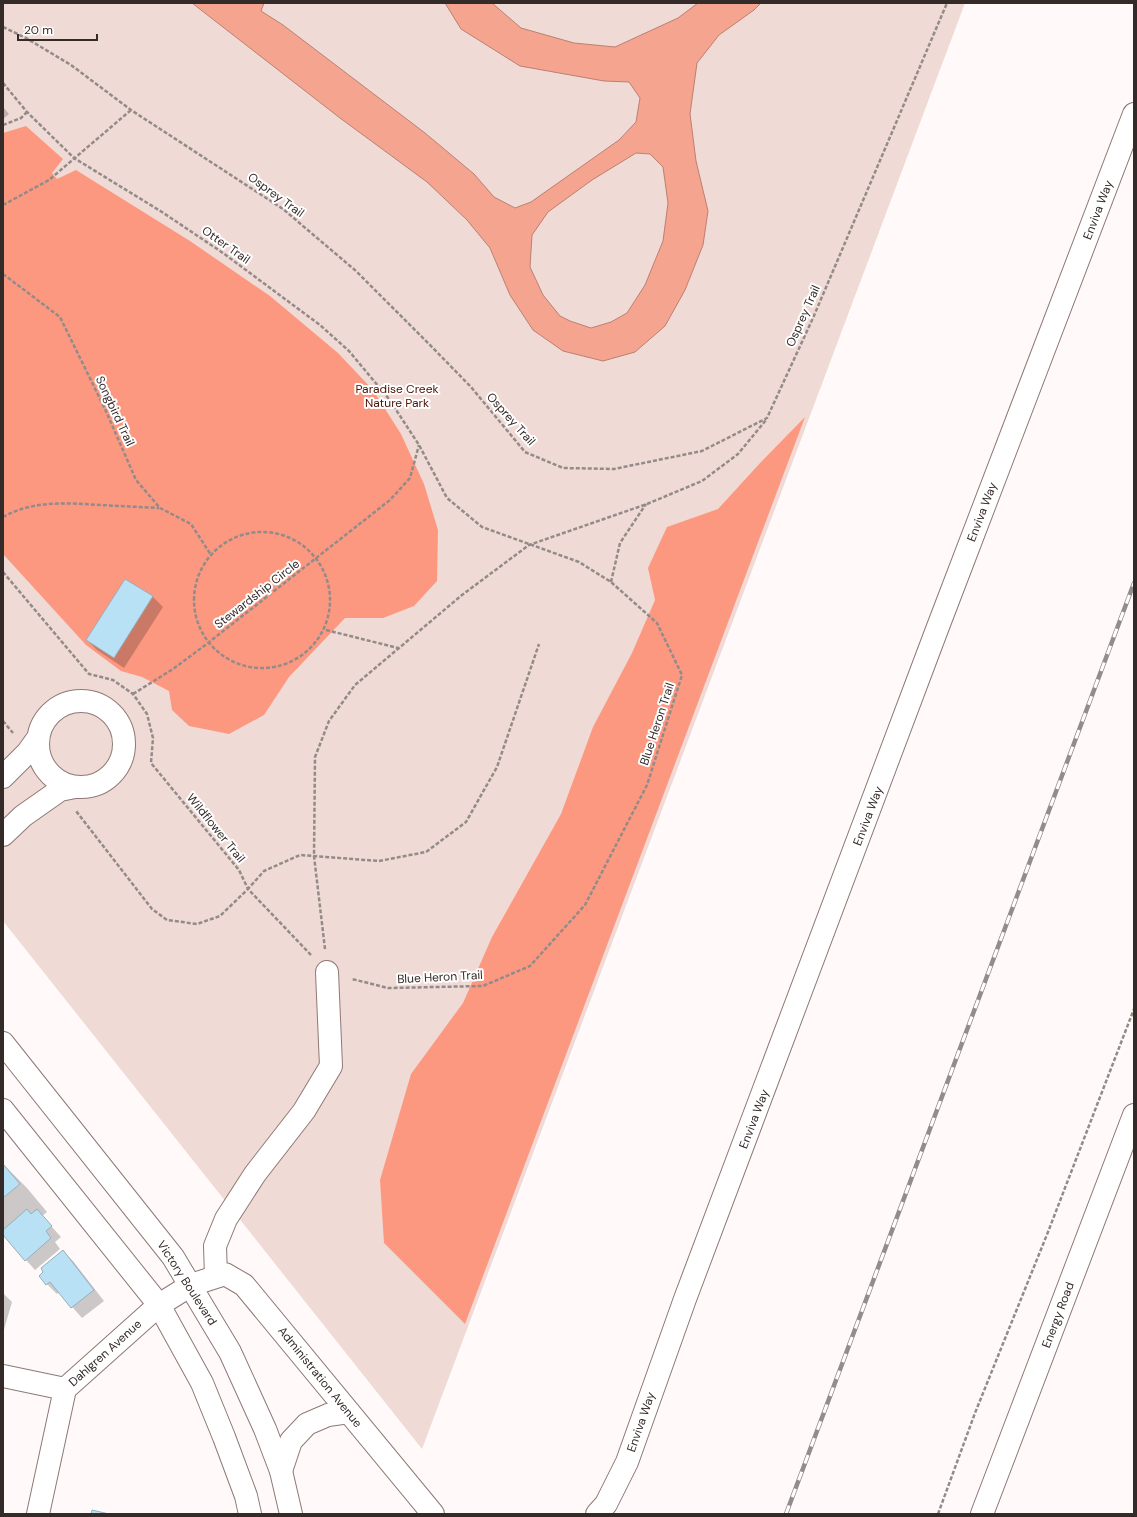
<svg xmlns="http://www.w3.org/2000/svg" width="1137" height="1517" font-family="'DM Sans',sans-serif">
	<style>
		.green { fill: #f0dad5 }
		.forest { fill: #fd9880 }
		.water { fill: #f5a490; stroke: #bb8071; fill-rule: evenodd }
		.shadow { fill: #0003 }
		.building { fill: #b9e1f6; stroke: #99aeb8 }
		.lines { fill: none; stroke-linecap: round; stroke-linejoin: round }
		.minor-casing { stroke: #8e7974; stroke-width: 24 }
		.major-casing { stroke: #8e7974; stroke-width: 24 }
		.path { stroke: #928b89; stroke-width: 2.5; stroke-dasharray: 4 2; stroke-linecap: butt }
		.minor { stroke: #fff; stroke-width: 22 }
		.major { stroke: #fff; stroke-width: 22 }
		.rail-casing { stroke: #938c8a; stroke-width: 4.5 }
		.rail { stroke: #fff; stroke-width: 3; stroke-dasharray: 9; stroke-linecap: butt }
		.labels { text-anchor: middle; stroke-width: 4; stroke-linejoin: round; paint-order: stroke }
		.street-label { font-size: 12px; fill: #342b29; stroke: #fff }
		.park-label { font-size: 12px; fill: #4d1003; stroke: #fff }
	</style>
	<rect width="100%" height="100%" fill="#fffaf9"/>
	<path class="green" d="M3,3H965L422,1449L3,921Z"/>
	<path class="forest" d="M26,126L63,159L52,173L57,179L76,170L190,241L270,296L338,353L373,390L401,434L424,484L438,530L437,581L414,606L383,618H345L289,677L264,715L229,734L189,726L172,710L169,691L142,677L121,671L86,645L3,554V133Z
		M805,417L465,1324L384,1243L380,1180L411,1074L463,1003L492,937L561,814L593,727L632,653L655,600L648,568L667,527L718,509L761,462Z"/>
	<path class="water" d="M192,3H264L261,11L283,25L425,133L474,174L494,197L515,208L531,202L619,140L636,122L640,98L629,82L604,81L520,66L461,29L445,3H492L521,28L574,43L615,47L678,18L698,3H761L754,10L719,35L697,63L690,114L696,161L708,211L703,245L685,290L665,326L635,352L603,361L563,351L533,330L510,295L490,248L467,220L427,182L340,118ZM636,153L650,154L663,167L668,203L663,241L645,285L627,313L611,322L591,328L570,321L560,316L543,295L530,267L532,235L548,212L592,180Z"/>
	<path class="shadow" d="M3,107L9,114L3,119Z
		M125,580L153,597L163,607L124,668L97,650L87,640Z
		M3,1164L27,1188L47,1212L42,1216L61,1237L55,1242L60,1249L35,1270L3,1234L5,1230L3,1228Z
		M63,1251L73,1261L104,1301L82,1318L59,1292L57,1294L47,1284L45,1272Z
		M3,1293L12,1302L3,1333Z"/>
	<path class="building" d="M125,579L153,596L114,658L86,640Z
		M3,1164L20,1184L3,1198Z
		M27,1209L31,1214L37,1209L52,1226L46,1231L51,1238L25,1261L3,1235V1230Z
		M63,1250L94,1290L71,1308L50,1282L46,1285L39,1276L43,1272L41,1268Z
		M92,1510L109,1514H91Z"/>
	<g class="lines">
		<defs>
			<path id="minor" d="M38 744a43 43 0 1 1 86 0a43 43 0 1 1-86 0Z
				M3,777L28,752L38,738
				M3,835L23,816L60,790L75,787
				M216,1276L215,1246L226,1219L255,1174L304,1111L331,1066L327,972
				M3,1376L65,1389
				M281,1471L291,1441L307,1424L328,1415L349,1412
				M38,1514L65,1389L159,1305L191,1285L225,1274L244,1285L433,1514
				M597,1514L606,1504L627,1462L685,1299L936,632L1134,114
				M982,1514L1134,1115"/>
			<path id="major" d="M3,1043L173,1257L230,1352L265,1429L281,1471L291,1514
				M3,1110L159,1305L202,1383L224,1437L246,1496L250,1514"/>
		</defs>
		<use href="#minor" class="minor-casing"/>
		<use href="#major" class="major-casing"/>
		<path class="path" d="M3,27L26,38L71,65L131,110L283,209L356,271L431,346L471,387L525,452L563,468L614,469L702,451L767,418L813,318L947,3
			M3,83L27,112L74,158L162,212L223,253L320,325L349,351L389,399L419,445L447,498L482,527L579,562L611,582L657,623L682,675L647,785L585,905L530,966L483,986L388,988L352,979
			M3,125L21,118L27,112
			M3,205L49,180L131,110
			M3,274L60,317L105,409L136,480L160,508L191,524L211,555
			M3,517C33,500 67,503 100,505C120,506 139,507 159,508
			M194 600a68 68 0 1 1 136 0a68 68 0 1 1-136 0Z
			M3,572L89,674L113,680L133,694L147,714L153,738L151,763L239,870L248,889L220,916L197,924L167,920L152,909L76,811
			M611,582L620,543L646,504
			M326,630L398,648
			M133,694L173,669L208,643L390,500L410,478L419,445
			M3,721L13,733
			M325,949L314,856L315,757L329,721L355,685L462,595L529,545L647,504L702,481L738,454L766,420
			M311,955L248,889L264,871L300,855L379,861L426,852L466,822L497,767L539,644
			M938,1514L975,1413L1048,1232L1134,1009"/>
		<use href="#minor" class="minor"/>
		<use href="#major" class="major"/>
		<defs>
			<path id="rail" d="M786,1514L1134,583"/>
		</defs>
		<use href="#rail" class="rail-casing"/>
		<use href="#rail" class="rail"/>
	</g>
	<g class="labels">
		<g class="street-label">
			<text transform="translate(276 195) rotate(36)" y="4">Osprey Trail</text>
			<text transform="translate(1098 210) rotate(-69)" y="4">Enviva Way</text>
			<text transform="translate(226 245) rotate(35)" y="4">Otter Trail</text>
			<text transform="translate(803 316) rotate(-66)" y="4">Osprey Trail</text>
			<text transform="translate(115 411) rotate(65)" y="4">Songbird Trail</text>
			<text transform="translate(511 419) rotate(48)" y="4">Osprey Trail</text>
			<text transform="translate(982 512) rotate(-69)" y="4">Enviva Way</text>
			<text transform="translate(257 594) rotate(-38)" y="4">Stewardship Circle</text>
			<text transform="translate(657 724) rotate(-72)" y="4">Blue Heron Trail</text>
			<text transform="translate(868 816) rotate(-69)" y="4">Enviva Way</text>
			<text transform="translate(216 828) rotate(51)" y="4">Wildflower Trail</text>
			<text transform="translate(440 977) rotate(-3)" y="4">Blue Heron Trail</text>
			<text transform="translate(754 1119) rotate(-69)" y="4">Enviva Way</text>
			<text transform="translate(187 1283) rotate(57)" y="4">Victory Boulevard</text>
			<text transform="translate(1058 1315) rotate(-69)" y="4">Energy Road</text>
			<text transform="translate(105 1353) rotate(-42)" y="4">Dahlgren Avenue</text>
			<text transform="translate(320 1377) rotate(51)" y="4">Administration Avenue</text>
			<text transform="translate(641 1422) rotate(-71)" y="4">Enviva Way</text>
		</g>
		<g class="park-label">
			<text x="397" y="393">Paradise Creek<tspan x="397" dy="14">Nature Park</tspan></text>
		</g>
	</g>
	<rect width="1137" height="1517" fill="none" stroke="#342b29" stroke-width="8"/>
	<path d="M18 34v6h79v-6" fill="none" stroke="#342b29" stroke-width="2"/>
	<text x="24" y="34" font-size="12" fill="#342b29" stroke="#ffffff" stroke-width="3" paint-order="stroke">20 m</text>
</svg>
